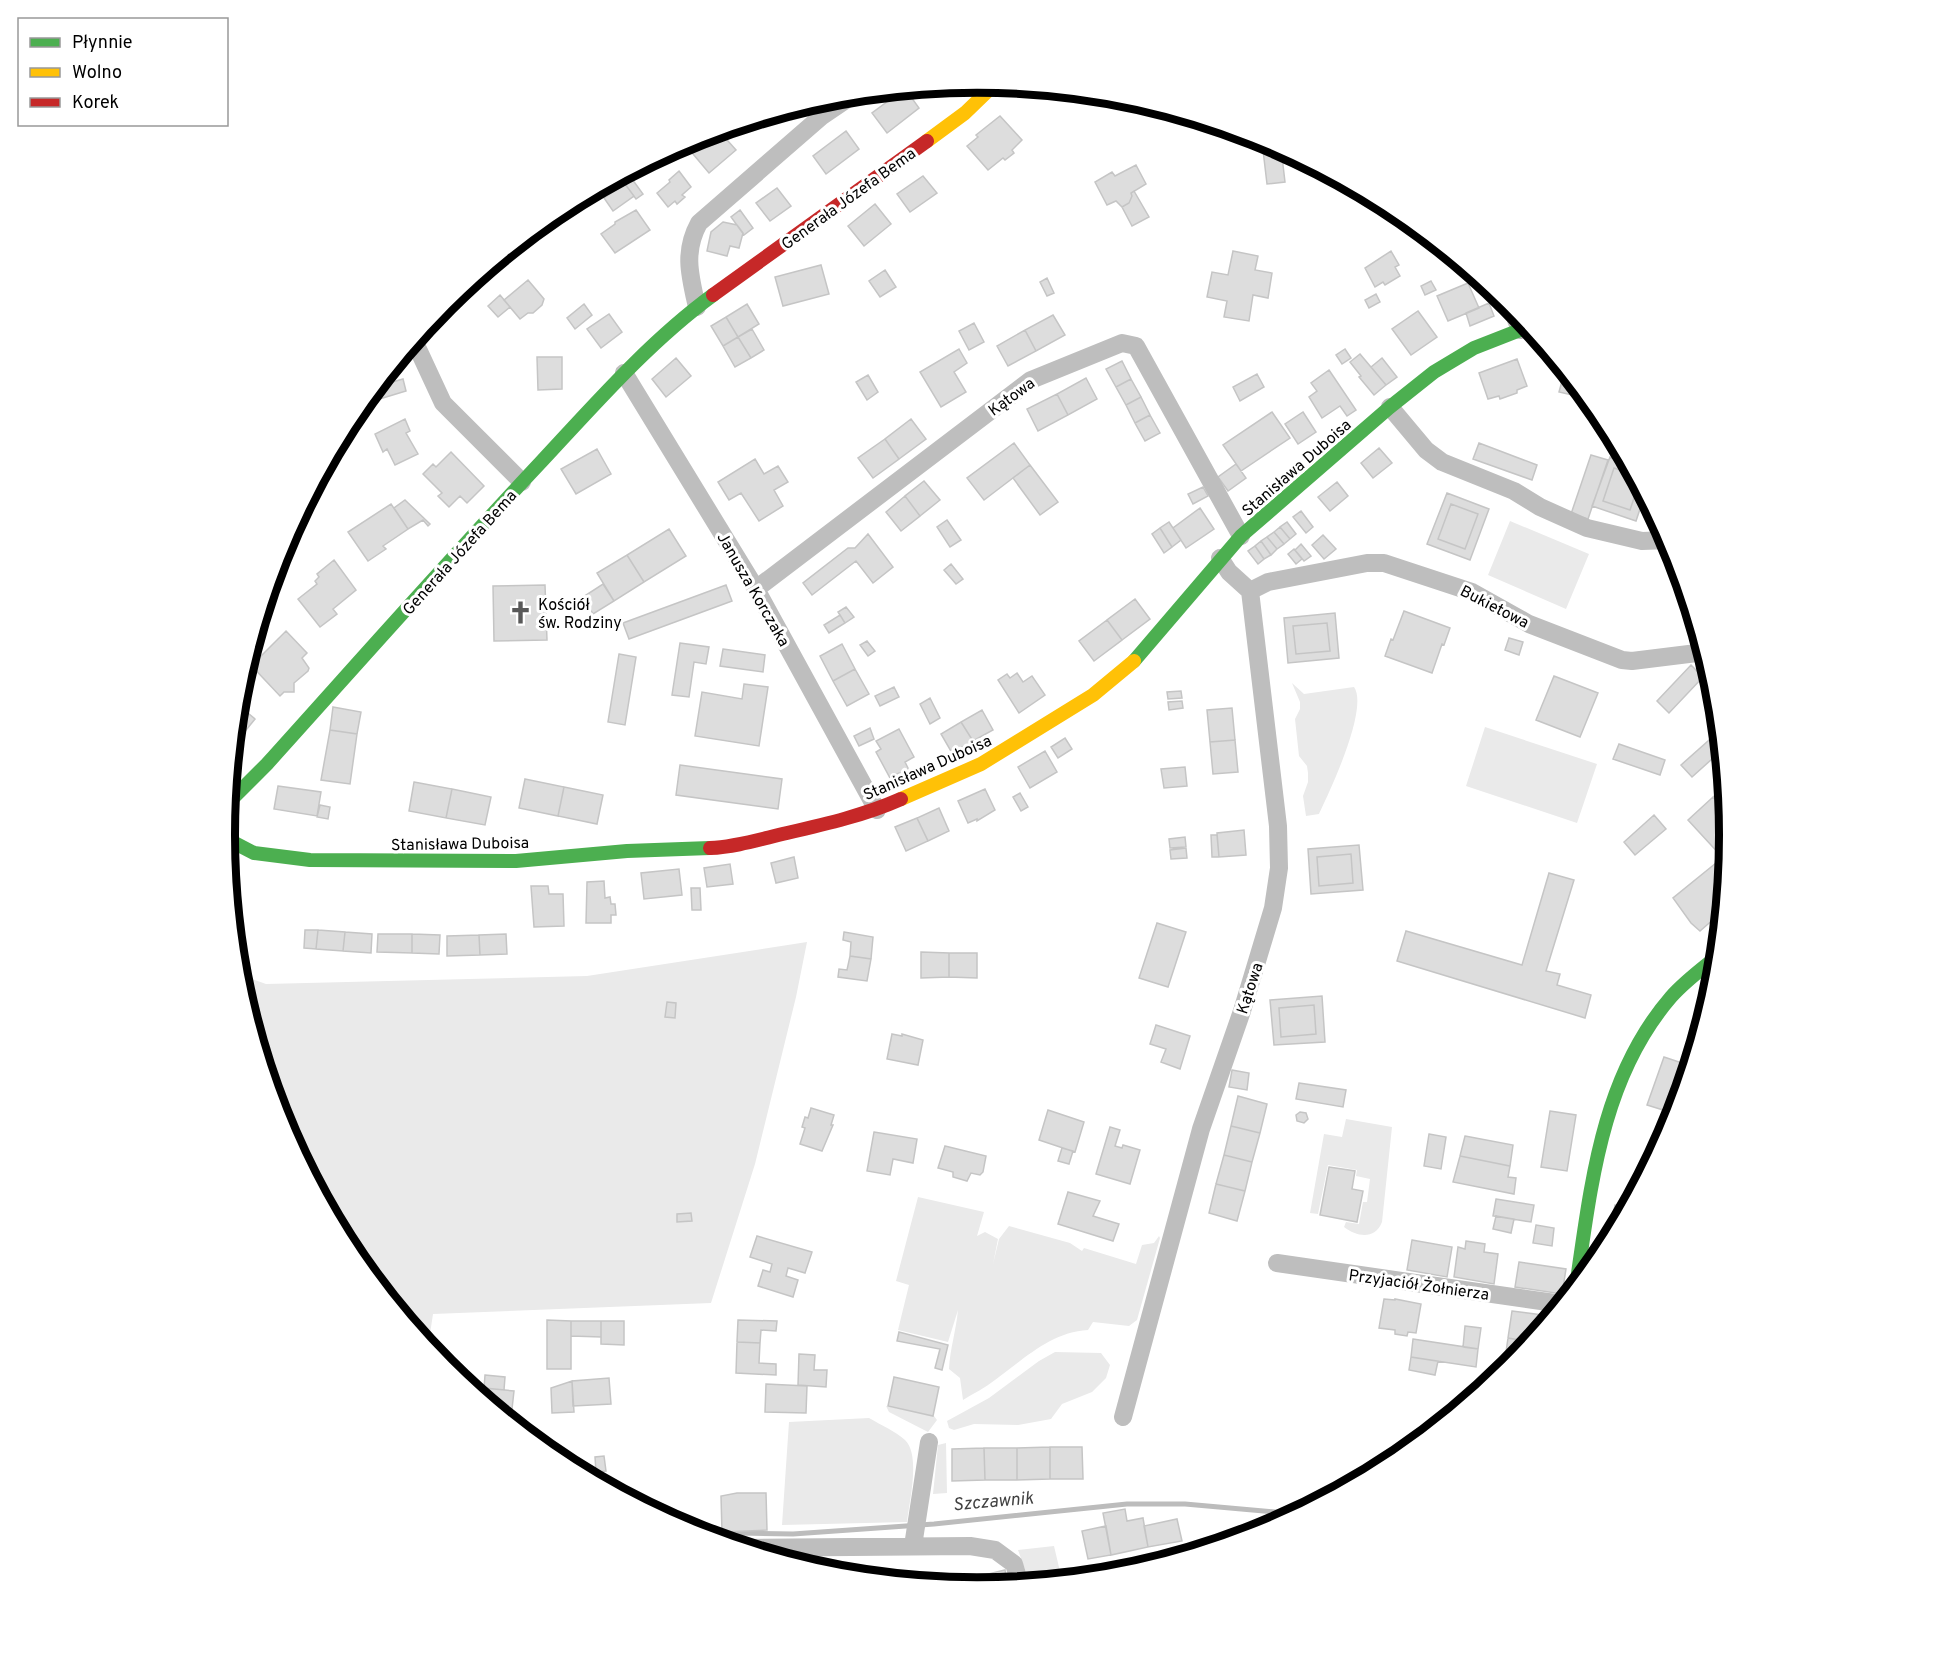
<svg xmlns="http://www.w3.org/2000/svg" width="1955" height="1671" font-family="Overpass,sans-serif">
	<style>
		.green { fill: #eaeaea }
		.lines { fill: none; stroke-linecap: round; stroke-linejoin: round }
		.stream { stroke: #bcbcbc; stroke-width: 5 }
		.building { fill: #ddd; stroke: #c5c5c5; stroke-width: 1.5 }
		.street { stroke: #bebebe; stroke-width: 18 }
		.fast { stroke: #4caf50; stroke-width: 14 }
		.slow { stroke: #ffc107; stroke-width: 14 }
		.jam { stroke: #c62828; stroke-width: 14 }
		.labels { text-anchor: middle; stroke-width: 6; stroke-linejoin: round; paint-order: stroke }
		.street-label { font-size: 16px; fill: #000; stroke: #fff }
		.poi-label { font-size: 16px; fill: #000; stroke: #fff; text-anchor: start }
		.water-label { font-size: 18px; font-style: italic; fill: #414141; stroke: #fff }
		.rim { fill: none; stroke: #000; stroke-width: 8 }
	</style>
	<rect width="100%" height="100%" fill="#fff"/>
	<path class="green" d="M1510,521L1589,554L1566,609L1488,575Z
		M1292,683L1304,694L1354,687C1369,708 1330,791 1319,814L1306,816L1303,796L1308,782V773L1307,766L1299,756L1295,719L1300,709V702Z
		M1485,727L1597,764L1577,823L1466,786Z
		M807,942L796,997L755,1164L711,1303L433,1314L428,1347L351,1254L282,1123L239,982L238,974L266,984L587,976Z
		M1346,1119L1392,1127L1382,1222C1375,1240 1357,1237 1344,1227L1346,1222L1359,1224L1363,1202H1367L1370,1179L1356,1176L1357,1170L1328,1165L1318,1214L1310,1213L1324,1134L1342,1137Z
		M918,1197L984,1212L977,1236L985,1232L998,1239L993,1264L999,1239L1009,1226L1070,1243L1082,1251L1084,1248L1136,1264L1142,1245L1154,1243L1159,1236L1160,1238L1137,1320L1129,1326L1093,1322L1088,1330C1051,1332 1024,1359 995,1380C985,1388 974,1393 963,1400L960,1378L949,1369C950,1349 956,1331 958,1310L948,1342L898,1330L909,1285L896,1281Z
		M1055,1352L1101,1353L1110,1365L1106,1378L1092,1392L1062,1404L1051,1419L1018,1425L974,1424L954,1430L949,1428L947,1421L989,1398L1039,1361Z
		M886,1406L934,1416L937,1420L928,1432L889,1412Z
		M869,1418C881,1425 895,1431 905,1440C921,1455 909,1503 907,1522L782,1525L789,1422Z
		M946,1443L947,1493L933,1494L938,1445Z
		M1054,1546L1062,1580L1030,1583L1018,1550Z"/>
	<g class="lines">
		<path class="stream" d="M692,1532L793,1534L934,1524L1127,1504H1185L1297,1514"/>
	</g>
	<path class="building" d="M903,90H906L919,108L887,133L872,113Z
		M779,113L770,121L767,118L751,131L745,124Z
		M1000,116L1022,140L1012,150L1014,153L1005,160L1003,158L988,170L967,146L978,137L976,135Z
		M719,131L736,150L709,173L688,148L701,136Z
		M846,131L859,149L826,174L813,156Z
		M1281,148L1285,182L1267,184L1263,150Z
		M1281,148L1305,161L1283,163Z
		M1136,165L1146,184L1131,193L1132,196L1129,203L1122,207L1116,201L1107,205L1095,182L1112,172L1115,176Z
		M679,171L691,187L682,195L685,197L677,204L675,201L668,207L657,193L670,182L669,180Z
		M923,176L937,193L910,212L897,194Z
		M632,179L643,194L636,199L625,184Z
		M625,184L634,196L613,211L604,198Z
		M777,188L791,206L770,221L756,203Z
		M1134,191L1149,217L1132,226L1122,207L1129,203L1132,196L1131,193Z
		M875,204L891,224L864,246L848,226Z
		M636,210L650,230L615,253L601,234L615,224V222Z
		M740,210L753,228L744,235L731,217Z
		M723,222L737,225L743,233L739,248L730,246L727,256L707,251L711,232Z
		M1233,251L1258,256L1255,270L1272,273L1268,298L1253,295L1249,321L1224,317L1227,301L1207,297L1212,272L1228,275Z
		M1391,251L1399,265L1395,267L1400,276L1385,285L1383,282L1375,287L1365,268Z
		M821,265L829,294L783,306L775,277Z
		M885,270L896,287L880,297L869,281Z
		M1047,278L1054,293L1047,296L1040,282Z
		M528,280L544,299L542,305L533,313H528L520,319L504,300Z
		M1431,281L1436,290L1425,295L1421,286Z
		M1468,283L1479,308L1448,321L1437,296Z
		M1376,294L1380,302L1369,308L1365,300Z
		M500,295L510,307L498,317L488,306Z
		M1489,303L1494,316L1470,326L1466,313Z
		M584,304L592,315L575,329L567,318Z
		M747,304L759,324L738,337L726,317Z
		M1418,311L1437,337L1411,355L1392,329Z
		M609,314L622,332L601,348L587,329Z
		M1053,315L1065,335L1036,351L1025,330Z
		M726,317L738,337L723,346L711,326Z
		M974,323L984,342L969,350L959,331Z
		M752,329L764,350L751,358L738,337Z
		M1025,330L1036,351L1008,366L997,346Z
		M738,337L751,358L735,367L723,346Z
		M959,349L967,363L954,372L966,392L941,407L920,372Z
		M1345,349L1351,358L1342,364L1336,355Z
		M1360,354L1386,385L1374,395L1359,377L1361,376L1350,362Z
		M537,357H562V389L538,390Z
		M676,358L691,376L666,397L652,379Z
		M1382,358L1397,377L1386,385L1371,367Z
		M1517,359L1527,386L1517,390V393L1500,399L1499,396L1488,399L1479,373Z
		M1122,361L1131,379L1116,387L1106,369Z
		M1329,370L1356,410L1347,416L1340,406L1322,418L1309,397L1317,391L1311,383Z
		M1565,370L1592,403L1584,401L1585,398L1559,392Z
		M387,374L389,383L403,379L406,391L363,404Z
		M1257,374L1264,387L1240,401L1233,387Z
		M868,375L878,392L867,400L856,382Z
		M1086,378L1097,399L1068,415L1057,394Z
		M1131,379L1141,397L1126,405L1116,387Z
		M1057,394L1068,415L1038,431L1027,409Z
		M1141,397L1150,415L1135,423L1126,405Z
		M1272,412L1290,438L1241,471L1223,445Z
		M1303,412L1316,432L1298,444L1285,424Z
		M1150,415L1160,433L1145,441L1135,423Z
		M405,419L410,431L406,433L418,454L395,465L387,449L383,452L375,434Z
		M911,419L926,439L899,459L885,439Z
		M885,439L899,459L873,478L858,458Z
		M1014,443L1030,465L984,500L967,478Z
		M1479,443L1537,465L1532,480L1473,459Z
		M1379,448L1392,463L1373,478L1361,463Z
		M597,449L611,474L576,494L561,469Z
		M451,452L484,486L467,503L460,496L449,507L438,496L442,493L423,474L433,464L436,467Z
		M1591,455L1608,460L1588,519L1571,514Z
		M1610,457L1628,464L1645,494L1636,521L1592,506Z
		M755,459L764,474L778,466L788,482L774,490L783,506L759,521L741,493L729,500L718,482Z
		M1236,464L1246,478L1228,491L1218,477Z
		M1030,465L1058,502L1040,515L1013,478Z
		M1614,468L1635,475L1639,483L1630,510L1603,501Z
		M924,481L940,500L920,516L905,496Z
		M1337,482L1348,496L1330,511L1318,497Z
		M1203,487L1208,496L1193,504L1188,494Z
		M1447,493L1489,509L1470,560L1427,544Z
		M905,496L920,516L901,531L886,512Z
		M405,500L430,524L428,526L423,520L408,529L394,508Z
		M391,504L408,529L383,546L386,549L368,561L348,532Z
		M1451,504L1478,514L1465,549L1438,539Z
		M1200,508L1214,529L1186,548L1173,528Z
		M1301,511L1313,527L1306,533L1293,517Z
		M947,520L961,540L950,547L937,527Z
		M1169,522L1181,540L1172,547L1160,528Z
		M1287,522L1296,534L1290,539L1280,527Z
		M1280,527L1290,539L1284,544L1274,532Z
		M1160,528L1172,547L1164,553L1152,534Z
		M669,529L686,556L644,582L627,555Z
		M1274,532L1284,544L1277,549L1267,537Z
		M868,534L893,567L873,583L856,561L812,595L803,583L848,548H855Z
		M1323,535L1336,549L1324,559L1312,545Z
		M1267,537L1277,549L1271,555L1261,541Z
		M1261,541L1271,555L1264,559L1255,546Z
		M1301,544L1311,556L1304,561L1295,550Z
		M1255,546L1264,559L1258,564L1248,551Z
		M1294,549L1302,559L1296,564L1288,554Z
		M627,555L644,582L614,601L597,573Z
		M334,560L356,590L333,609L337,614L320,627L298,599L317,584L315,581L319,577L317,574Z
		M951,564L963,579L956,584L944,570Z
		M603,584L614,601L593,614L583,597Z
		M545,585L547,640L494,641L493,586Z
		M726,585L732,601L629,639L623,623Z
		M1687,593L1694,615L1681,610Z
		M1135,599L1150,619L1122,640L1107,620Z
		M846,607L854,617L845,623L838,612Z
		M1404,611L1450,628L1444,645L1442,644L1432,673L1385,656L1391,639L1393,640Z
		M1335,613L1339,658L1288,663L1284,618Z
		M840,615L845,623L829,633L824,625Z
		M1107,620L1122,640L1094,661L1079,641Z
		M1327,623L1330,651L1296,654L1293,626Z
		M286,631L307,653L302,658L309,668L308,671L294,683V692H284L280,696L247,661L252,656L257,660Z
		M1509,638L1523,642L1519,655L1505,650Z
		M867,641L875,651L868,656L860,645Z
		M680,643L709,647L706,664L694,662L689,697L672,695Z
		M842,644L855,669L833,681L820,656Z
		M723,649L765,655L763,672L720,666Z
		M619,654L636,657L625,725L608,722Z
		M1691,665L1703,677L1669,713L1657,701Z
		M855,669L869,694L847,706L833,681Z
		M1017,673L1023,682L1032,676L1045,695L1019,713L998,680L1007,674L1010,678Z
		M1554,676L1598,693L1580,737L1536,720Z
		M744,684L768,687L759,746L695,736L702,692L742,699Z
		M894,687L899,697L880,706L875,696Z
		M1181,691L1182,698L1168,699L1167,692Z
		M930,698L940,718L930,724L920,704Z
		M1182,701L1183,708L1169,710L1168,702Z
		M237,704L255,719L234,745V744Z
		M333,707L361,712L357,734L330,730Z
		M1232,708L1235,740L1210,742L1207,710Z
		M982,710L993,730L973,741L961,722Z
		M961,722L973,741L952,753L941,734Z
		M870,728L874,739L859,746L854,736Z
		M899,729L914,757L905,762L908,768L907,772L903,774L899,773L890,778L876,752L881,749L876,741Z
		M330,730L357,734L350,784L321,780Z
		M1717,733L1721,737L1722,750L1692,777L1681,765Z
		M1065,738L1072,749L1058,758L1051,747Z
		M1235,740L1238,772L1213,774L1210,742Z
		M1619,744L1665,760L1660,775L1613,759Z
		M1045,751L1057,772L1030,788L1018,767Z
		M680,765L782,779L778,809L676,795Z
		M1185,767L1187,786L1164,788L1161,769Z
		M525,779L564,787L558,816L519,808Z
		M414,782L452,789L446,818L409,811Z
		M278,786L321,792L317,816L274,809Z
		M1726,786L1728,807L1724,810L1713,797Z
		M564,787L603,795L597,824L558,816Z
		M452,789L491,797L485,825L446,818Z
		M985,789L995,810L977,821V819L968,823L958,801Z
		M1020,793L1028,807L1021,811L1013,797Z
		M1713,797L1728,814L1730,836L1729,851L1722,857L1688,820Z
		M320,805L330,807L328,819L317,817Z
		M939,808L949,831L928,841L917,818Z
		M1654,815L1666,829L1635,855L1624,842Z
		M917,818L928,841L906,851L895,827Z
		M1244,830L1246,855L1219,857L1217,833Z
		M1211,835H1217L1219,857H1212Z
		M1185,837L1186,847L1170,848L1169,839Z
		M1359,845L1363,890L1311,894L1308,849Z
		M1186,848L1187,858L1171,859L1170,850Z
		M1351,854L1353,883L1319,886L1317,857Z
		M794,857L798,878L776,883L771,863Z
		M1716,863L1726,876L1723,911L1700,931L1691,923L1673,898Z
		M730,864L733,884L707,887L704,868Z
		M679,869L682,895L644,899L641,873Z
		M1549,873L1574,880L1546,971L1560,974L1557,985L1591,995L1585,1018L1397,961L1406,931L1522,965Z
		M604,881L605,898L610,897L611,904H615L616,915H611V923H586L587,882Z
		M531,886H548L549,894H563L564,926L534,927Z
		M691,888H700L701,910H692Z
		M1157,923L1186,932L1168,987L1139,978Z
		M305,930H318L316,949L304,948Z
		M318,930L345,932L343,951L316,949Z
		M345,932L372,934L371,953L343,951Z
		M844,932L873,937L871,959L850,956L851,942L843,940Z
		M378,934H412V953L377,952Z
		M412,934L440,935L439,954L412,953Z
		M506,934L507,954L480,955L479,935Z
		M479,935L480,955L447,956V936Z
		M921,952L949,953V977L921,978Z
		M949,953H977V978L949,977Z
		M850,956L871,959L867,981L838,977L839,969L847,970Z
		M1322,996L1325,1042L1274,1045L1270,1000Z
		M667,1002L676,1003L675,1018L665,1017Z
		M1314,1005L1316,1034L1281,1037L1279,1008Z
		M1156,1025L1190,1036L1180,1069L1161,1062L1166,1049L1150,1044Z
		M892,1034L902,1036V1034L923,1040L918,1065L887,1059Z
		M1664,1057L1691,1066L1676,1114L1647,1105Z
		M1232,1070L1249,1073L1247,1090L1229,1087Z
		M1299,1083L1346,1090L1343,1107L1296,1099Z
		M1238,1096L1267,1104L1260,1133L1231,1126Z
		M811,1108L834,1115L831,1125H833L822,1151L800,1144L805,1128L802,1127L805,1117L808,1118Z
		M1048,1110L1084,1122L1075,1152L1039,1140Z
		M1550,1111L1576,1115L1567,1171L1541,1167Z
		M1300,1112L1306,1113L1308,1119L1304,1123L1297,1121L1296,1115Z
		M1231,1126L1260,1133L1252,1162L1224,1155Z
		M1110,1127L1120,1130L1115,1146L1122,1148L1123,1145L1140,1150L1130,1184L1096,1174Z
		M874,1132L917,1139L913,1163L893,1159L890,1175L867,1171Z
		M1429,1134L1446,1137L1441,1169L1424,1166Z
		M1465,1136L1513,1145L1510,1166L1460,1156Z
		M945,1146L986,1156L983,1172L980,1175L971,1173L967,1181L953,1177V1172L938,1168Z
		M1062,1148L1073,1151L1069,1164L1058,1161Z
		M1224,1155L1252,1162L1245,1191L1216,1184Z
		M1460,1156L1510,1166L1508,1177L1516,1178L1514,1194L1453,1182Z
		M1329,1167L1355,1171L1352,1189L1363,1191L1357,1222L1320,1215Z
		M1216,1184L1245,1191L1237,1221L1209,1213Z
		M1068,1192L1100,1201L1093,1216L1119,1224L1113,1241L1058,1224Z
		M1496,1199L1534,1205L1531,1222L1493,1216Z
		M1615,1205L1629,1207L1608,1245H1607Z
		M691,1213L692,1221L677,1222V1214Z
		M1496,1216L1514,1219L1511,1233L1493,1229Z
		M1536,1225L1554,1228L1552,1246L1533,1243Z
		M757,1236L812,1252L805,1273L788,1268L786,1276L798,1280L793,1297L758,1286L763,1270L770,1272L772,1264L750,1257Z
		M1412,1240L1452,1247L1447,1277L1407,1270Z
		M1466,1241L1485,1244L1484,1252L1498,1254L1494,1284L1454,1277L1458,1247L1465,1249Z
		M1519,1262L1566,1269L1562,1294L1515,1287Z
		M1384,1299L1395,1300V1299L1421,1304L1416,1333L1408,1332L1407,1336L1395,1334V1330L1379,1328Z
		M1512,1311L1550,1316V1319L1531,1342L1508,1338Z
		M547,1320L571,1321V1369H547Z
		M738,1320L777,1321L776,1331L761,1330L760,1343L737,1342Z
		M571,1321H601V1337L571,1336Z
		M601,1321H624V1345L601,1344Z
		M1465,1326L1481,1328L1478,1349L1463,1347Z
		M899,1332L948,1345L942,1370L935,1368L940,1349L897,1341Z
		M1508,1338L1531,1342L1510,1367L1504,1366Z
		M1413,1339L1478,1349L1476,1367L1411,1357Z
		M737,1342L760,1343L759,1363L776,1364V1375L736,1373Z
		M799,1354L815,1355L814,1370H827L826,1387L798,1385Z
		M1411,1357L1438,1361L1435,1375L1409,1370Z
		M485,1375L505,1377L504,1390L484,1388Z
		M894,1377L939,1387L933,1416L888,1406Z
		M609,1378L611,1404L573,1406L572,1381Z
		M572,1381L574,1412L552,1413L551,1388Z
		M766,1384L807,1386L806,1413L765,1412Z
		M484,1388L514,1391L512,1409L493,1407L483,1399Z
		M503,1415H517L518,1428Z
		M1050,1447H1082L1083,1479H1050Z
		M1050,1447V1479L1017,1480V1448Z
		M984,1448L985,1480L952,1481V1449Z
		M984,1448H1017V1480H985Z
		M604,1456L606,1471L596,1472L595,1457Z
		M737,1493H766L767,1530L722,1532L721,1496Z
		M1125,1509L1127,1521L1143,1518L1148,1547L1111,1555L1103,1513Z
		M1177,1519L1182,1541L1148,1547L1144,1526Z
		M1106,1526L1111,1555L1088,1559L1082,1531Z
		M1005,1570L1008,1585L987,1588L984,1575Z"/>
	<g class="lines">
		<path class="street" d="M1509,302L1520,330
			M697,307C690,276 683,252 699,223L822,116L853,95
			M415,339L417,347L443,403L522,482
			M624,373L756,589L877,810
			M1390,407L1426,450L1442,462L1514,491L1540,507L1587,528L1642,541L1669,540
			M756,589L1031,380L1122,343L1136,346L1241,536
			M1250,591L1268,582L1367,563H1384L1472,592L1529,624L1622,660L1632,661L1705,652
			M1277,1263L1562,1304
			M1123,1417L1201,1129L1242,1011L1273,908L1279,868L1278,826L1250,591L1229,572L1220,558
			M913,1546L929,1442
			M746,1548L970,1546L995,1550L1014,1564L1020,1584"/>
		<path class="fast" d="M1134,661L1241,536L1390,407L1434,372L1474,348L1520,330H1532
			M228,803L267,764C358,663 448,561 541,462C595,404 649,342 713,295
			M225,838L254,853L310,860L516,861L627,851L710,848
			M1576,1287C1591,1186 1601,1078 1671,997C1685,981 1703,968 1719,955"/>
		<path class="slow" d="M927,141L965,113L995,84
			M901,799L981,764L1093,695L1134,661"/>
		<path class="jam" d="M713,295L927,141
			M710,848C736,847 761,839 787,833C826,824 865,815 901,799"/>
	</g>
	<defs>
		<symbol id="church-bare" viewBox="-9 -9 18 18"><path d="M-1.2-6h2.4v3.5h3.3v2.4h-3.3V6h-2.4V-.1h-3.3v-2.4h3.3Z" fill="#595959" stroke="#fff" stroke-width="2.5" paint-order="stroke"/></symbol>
	</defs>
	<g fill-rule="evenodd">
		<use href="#church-bare" x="504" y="596" width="33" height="33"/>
	</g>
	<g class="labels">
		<g class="street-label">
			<text transform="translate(848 198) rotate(-36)" y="6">Generała Józefa Bema</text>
			<text transform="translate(1011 396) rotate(-36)" y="6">Kątowa</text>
			<text transform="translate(1296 467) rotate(-41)" y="6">Stanisława Duboisa</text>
			<text transform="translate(459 552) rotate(-48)" y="6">Generała Józefa Bema</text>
			<text transform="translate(754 589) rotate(60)" y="6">Janusza Korczaka</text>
			<text transform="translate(1495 606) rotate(27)" y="6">Bukietowa</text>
			<text transform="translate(927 767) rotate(-24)" y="6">Stanisława Duboisa</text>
			<text transform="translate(460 843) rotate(-1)" y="6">Stanisława Duboisa</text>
			<text transform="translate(1249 988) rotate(-72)" y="6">Kątowa</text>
			<text transform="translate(1419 1284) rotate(8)" y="6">Przyjaciół Żołnierza</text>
		</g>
		<g class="poi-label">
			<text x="538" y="610">Kościół<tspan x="538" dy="18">św. Rodziny</tspan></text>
		</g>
		<g class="water-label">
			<text transform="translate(993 1501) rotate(-5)" y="6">Szczawnik</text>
		</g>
	</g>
	<path d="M0 0H1955V1671H0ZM235 835a742 742 0 1 1 1484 0a742 742 0 1 1-1484 0Z" fill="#fff" fill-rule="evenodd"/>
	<path class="rim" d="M235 835a742 742 0 1 1 1484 0a742 742 0 1 1-1484 0Z"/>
	<rect x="18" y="18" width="210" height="108" fill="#ffffff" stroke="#999999" stroke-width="1.5"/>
	<rect x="30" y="38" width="30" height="9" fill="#4caf50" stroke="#999999" stroke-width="1.5"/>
	<text x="72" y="48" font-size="18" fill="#000000">Płynnie</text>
	<rect x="30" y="68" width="30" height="9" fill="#ffc107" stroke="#999999" stroke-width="1.5"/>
	<text x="72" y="78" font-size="18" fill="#000000">Wolno</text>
	<rect x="30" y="98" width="30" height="9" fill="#c62828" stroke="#999999" stroke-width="1.5"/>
	<text x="72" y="108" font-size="18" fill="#000000">Korek</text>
</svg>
